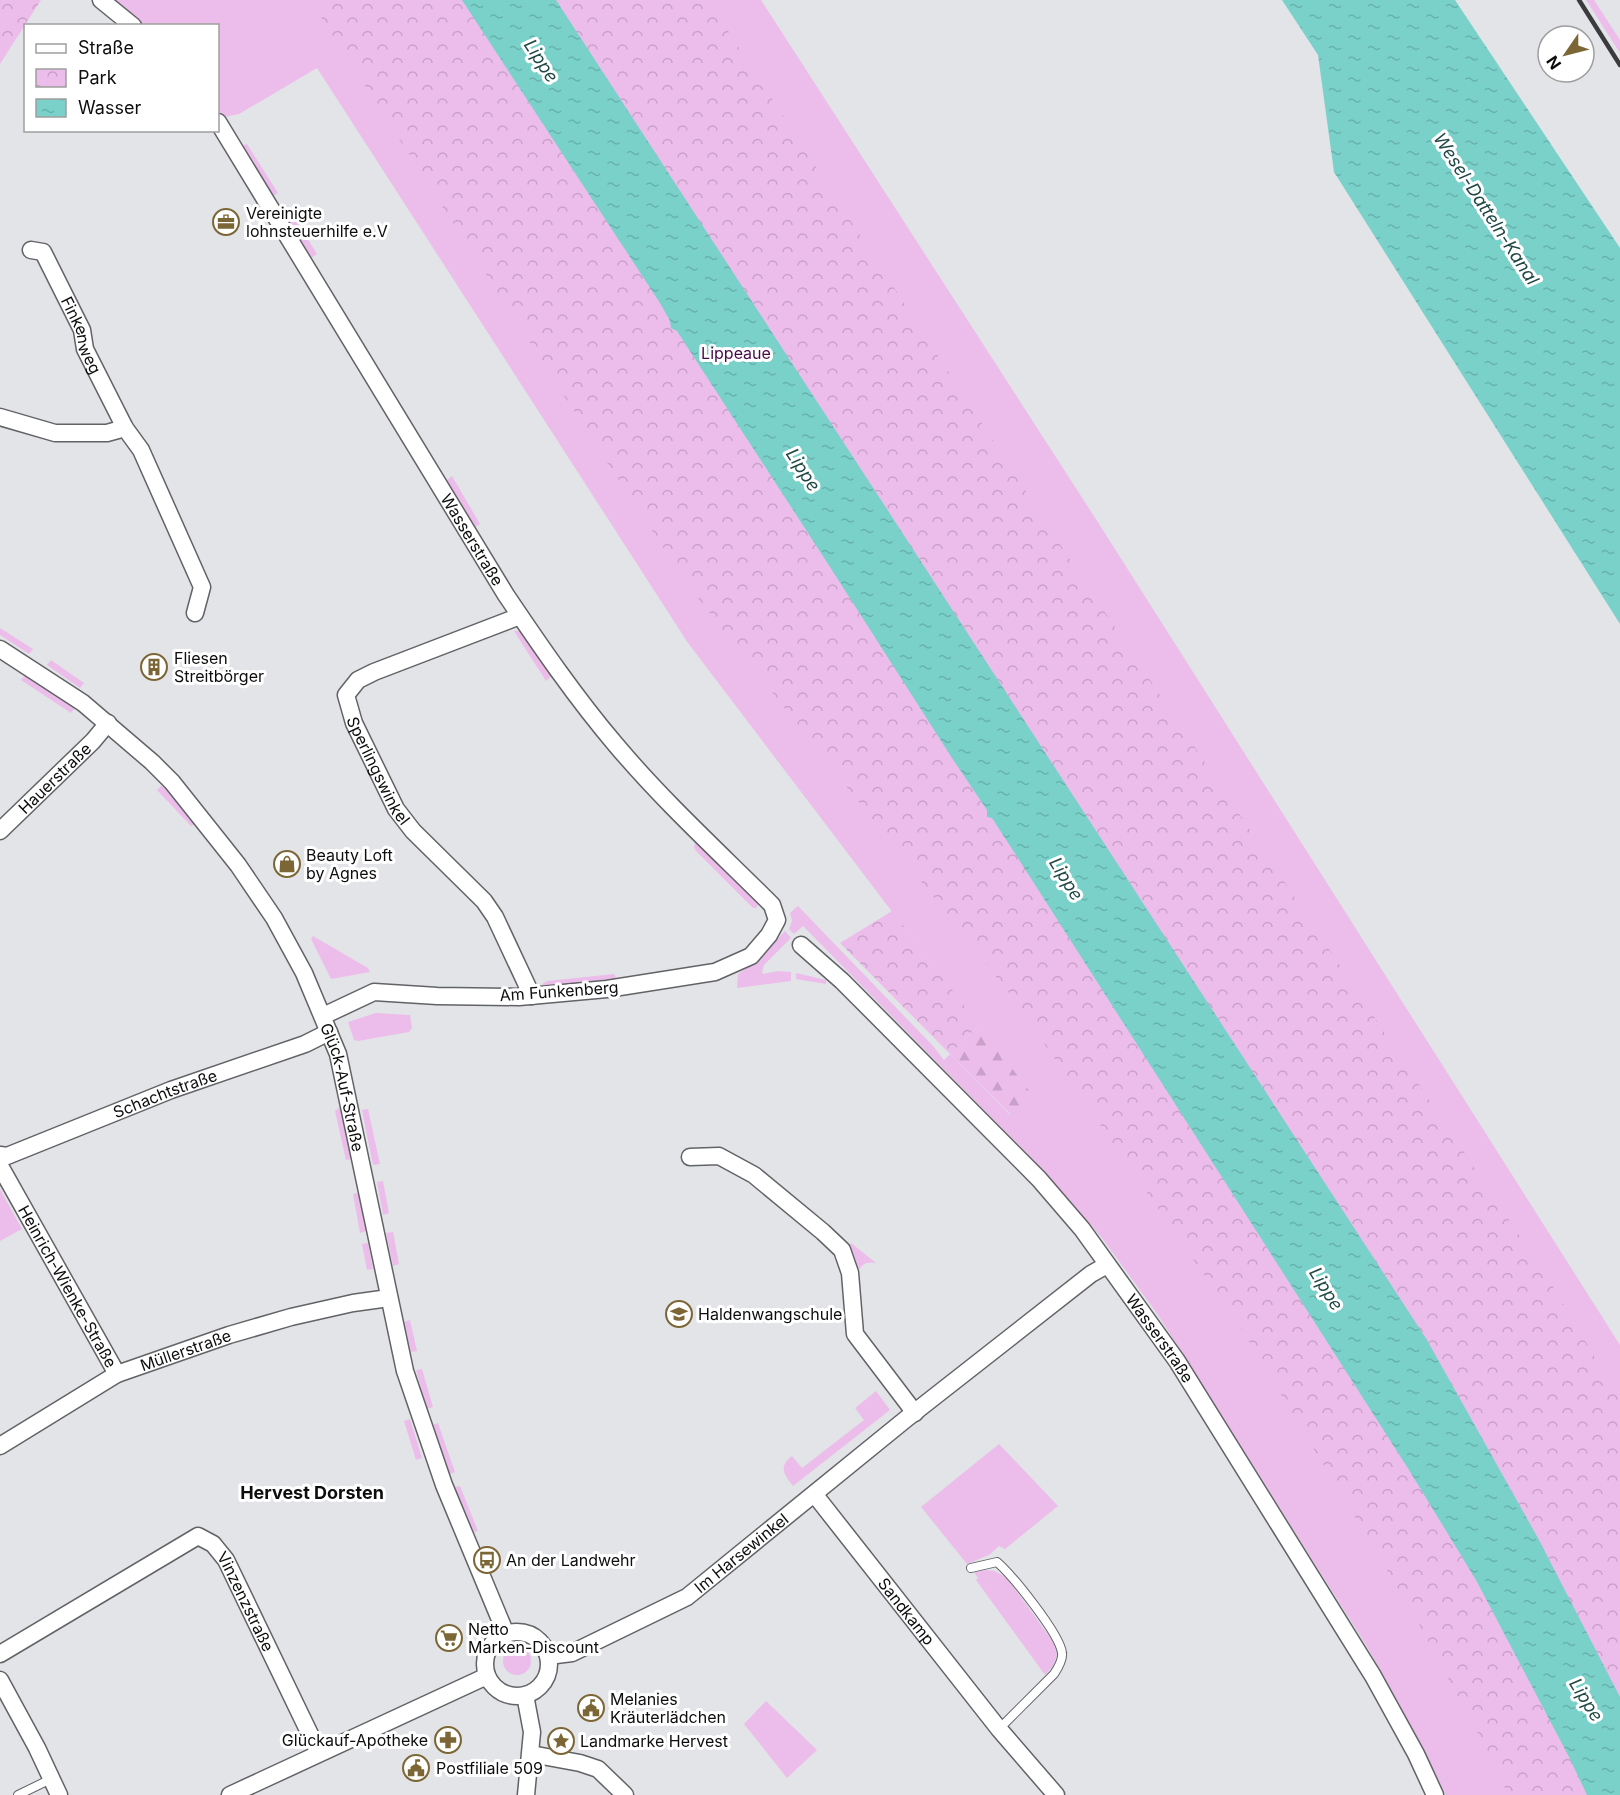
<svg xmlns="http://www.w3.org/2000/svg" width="1620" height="1795" font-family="Inter,sans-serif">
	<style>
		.green { fill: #ecbdeb }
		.forest { fill: url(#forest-firs) }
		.park { fill: url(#park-crowns) }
		.water { fill: url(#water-ripples) }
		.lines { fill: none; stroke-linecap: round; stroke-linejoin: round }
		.service-casing { stroke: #626366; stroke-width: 10 }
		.minor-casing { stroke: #626366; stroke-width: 19 }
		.service { stroke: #fff; stroke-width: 8 }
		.minor { stroke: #fff; stroke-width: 16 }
		.rail { stroke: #3b3b3d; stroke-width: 4.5 }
		.labels { text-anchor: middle; stroke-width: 6; stroke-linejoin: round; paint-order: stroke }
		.poi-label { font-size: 16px; fill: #0d0d0e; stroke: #fff; text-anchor: start }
		.street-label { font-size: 16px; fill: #0d0d0e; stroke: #fff }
		.park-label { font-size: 16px; fill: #450a47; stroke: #fff }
		.water-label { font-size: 18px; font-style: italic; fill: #204946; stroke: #fff }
		.neighbourhood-label { font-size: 18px; font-weight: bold; fill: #0d0d0e; stroke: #fff }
	</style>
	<defs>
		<pattern id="forest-firs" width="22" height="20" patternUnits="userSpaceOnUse" patternTransform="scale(1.5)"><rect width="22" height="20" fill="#ecbdeb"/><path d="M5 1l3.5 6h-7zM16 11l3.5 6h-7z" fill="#c9a1c8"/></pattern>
		<pattern id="park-crowns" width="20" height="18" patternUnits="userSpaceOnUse" patternTransform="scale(1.5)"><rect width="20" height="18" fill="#ecbdeb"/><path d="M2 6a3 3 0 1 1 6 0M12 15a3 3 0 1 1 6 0" fill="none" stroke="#c9a1c8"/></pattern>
		<pattern id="water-ripples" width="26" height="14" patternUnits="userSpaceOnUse" patternTransform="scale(1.5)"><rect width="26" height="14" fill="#79d1ca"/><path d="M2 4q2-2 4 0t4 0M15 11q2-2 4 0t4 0" fill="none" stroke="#67b2ac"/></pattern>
	</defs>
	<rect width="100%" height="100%" fill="#e2e4e7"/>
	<path class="green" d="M114,0H462L1587,1795H1446L1397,1700L1366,1645L1158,1315L1102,1238L1046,1173L803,926L794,934L789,929L792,921L790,913L798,906L934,1047L944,1060L950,1054L1010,1115L1035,1100L688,643L317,68L239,114L224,117L218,108V26L144,25Z
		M556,0H761L1101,527L1620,1345V1697Z
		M1586,0H1594L1620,40V53Z
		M247,144L278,193L273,196L242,146Z
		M287,206L317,254L311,258L282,209Z
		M452,476L480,524L475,527L446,481Z
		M0,628L33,649L29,654L0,635Z
		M514,631H520L552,676L546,681Z
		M51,660L84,683L80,688L47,665Z
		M25,675L75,708L71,713L21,680Z
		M161,786L164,787L195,824L191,826L157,790Z
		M696,839L756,900L758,905L756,908H753L696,851L694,847Z
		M785,931L791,938L764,965L762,972L763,974L778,971L791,972V981L737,988L738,974L757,961Z
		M313,936L368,968L370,972L331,979L311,939Z
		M796,973L826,980V984L796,979Z
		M614,974L617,979L543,987L542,984L547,981Z
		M376,1013L410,1015L412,1028L409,1032L358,1041L354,1040L348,1022Z
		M341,1106L352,1159L346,1160L335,1111Z
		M368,1109L380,1164L373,1165L362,1110Z
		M383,1181L389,1213L383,1215L377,1182Z
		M0,1189L22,1229L0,1241Z
		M358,1193L366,1231L360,1233L353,1194Z
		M393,1232L399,1264L393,1266L386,1233Z
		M368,1243L373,1269L367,1270L362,1244Z
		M851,1243L876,1263C867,1261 861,1264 858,1272L850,1245Z
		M410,1320L417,1351L411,1352L404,1322Z
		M422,1369L433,1407L427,1409L416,1370Z
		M876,1391L890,1410L793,1486C784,1474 778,1467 792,1456L802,1468L864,1420L855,1408Z
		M410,1419L422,1458L416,1460L404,1421Z
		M438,1423L455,1472L450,1474L433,1425Z
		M999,1444L1058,1506L1005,1549L999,1546L989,1555L967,1564L921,1507Z
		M460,1486L478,1531L474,1532L455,1487Z
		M987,1570L995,1571L1007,1578L1055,1644C1060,1657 1054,1666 1045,1675L976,1580L978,1578L974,1572Z
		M503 1661a14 14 0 1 1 28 0a14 14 0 1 1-28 0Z
		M766,1701L817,1750L787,1778L744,1724Z"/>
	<path class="forest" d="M979,1025L1036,1100L1011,1115L950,1054Z"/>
	<path class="park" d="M0,0H41L0,64Z
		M310,0H708L1069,558L1547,1277L1620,1399V1795H1508L1494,1763L1414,1615L1242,1330L1009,993L690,588L600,452Z
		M892,911L979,1025L950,1054L840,943Z"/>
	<path class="water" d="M462,0H556L1427,1340L1539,1540L1620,1697V1795H1587L1569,1757L1476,1580L1409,1470L1016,855L992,818L987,817V810L952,758L830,567L677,331L671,328L670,321L660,303Z
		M1282,0H1455L1620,248V624L1334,172L1318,55Z"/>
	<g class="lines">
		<defs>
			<path id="service" d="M971,1568L997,1562C1012,1575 1060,1634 1062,1653C1063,1660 1058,1668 1054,1674L999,1729
				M18,1795L51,1779"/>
			<g id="minor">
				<path d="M101,0L133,26"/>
				<path id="s1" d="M218,122L506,595C541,647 576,698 616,745C664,802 720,853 772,905L777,920L769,935L751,956L715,972L607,989L519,997L437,996L374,992L323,1016"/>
				<path id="s2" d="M31,250L43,252L82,330L85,349L125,428L141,450L202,587L195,613"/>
				<path d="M0,417L55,433H107L125,428"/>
				<path id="s3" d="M520,616L374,672L358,680L346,695L354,723L396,809L413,831L484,901L495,917L532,996"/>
				<path id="s4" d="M0,649L83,703L152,762L172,782L238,865L274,918L304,973L338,1054L405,1371L444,1485L506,1634"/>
				<path id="s5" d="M0,831L93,741L108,723"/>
				<path id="s6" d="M801,945L842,981L1039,1179L1082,1229L1177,1361L1373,1676L1416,1754L1435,1795"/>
				<path id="s7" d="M0,1155L7,1156L171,1090L305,1044L329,1032"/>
				<path d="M690,1157L719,1156L754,1175L823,1232L842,1250L850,1273L855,1334L915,1413"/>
				<path id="s8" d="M0,1166L117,1374"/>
				<path id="s9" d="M0,1446L117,1374L229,1335L291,1317L353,1303L389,1298"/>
				<path id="s10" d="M815,1495L999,1729L1056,1795"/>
				<circle cx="517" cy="1664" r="32"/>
				<path id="s11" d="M0,1654L198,1536L213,1544L226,1560L319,1753"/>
				<path id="s12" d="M548,1656L572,1653L687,1597L906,1419L1091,1274L1107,1265"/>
				<path d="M0,1680L37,1748L59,1795"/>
				<path d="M525,1695L532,1732L526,1795"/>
				<path d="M531,1754L580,1763L598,1769L625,1795"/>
				<path d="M230,1795L487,1676"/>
			</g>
		</defs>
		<use href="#service" class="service-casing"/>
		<use href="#minor" class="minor-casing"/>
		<use href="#service" class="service"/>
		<use href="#minor" class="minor"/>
		<path class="rail" d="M1579,0L1620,65"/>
	</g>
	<defs>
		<symbol id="office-ring" viewBox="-11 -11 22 22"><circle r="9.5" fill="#fff" stroke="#7c6635" stroke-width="1.5"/><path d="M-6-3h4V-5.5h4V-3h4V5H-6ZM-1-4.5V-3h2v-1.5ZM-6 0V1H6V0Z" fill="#7c6635"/></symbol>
		<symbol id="building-ring" viewBox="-11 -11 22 22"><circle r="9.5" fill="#fff" stroke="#7c6635" stroke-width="1.5"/><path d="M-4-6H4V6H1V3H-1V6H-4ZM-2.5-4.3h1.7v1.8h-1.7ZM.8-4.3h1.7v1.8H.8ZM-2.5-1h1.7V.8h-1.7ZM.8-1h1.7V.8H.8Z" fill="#7c6635"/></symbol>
		<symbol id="shop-ring" viewBox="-11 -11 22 22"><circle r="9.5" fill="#fff" stroke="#7c6635" stroke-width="1.5"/><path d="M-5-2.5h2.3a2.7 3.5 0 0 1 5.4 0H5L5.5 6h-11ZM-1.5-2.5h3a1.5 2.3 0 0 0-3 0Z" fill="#7c6635"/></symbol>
		<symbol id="school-ring" viewBox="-11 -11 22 22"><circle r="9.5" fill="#fff" stroke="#7c6635" stroke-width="1.5"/><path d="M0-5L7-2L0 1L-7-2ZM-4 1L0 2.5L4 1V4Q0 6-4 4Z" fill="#7c6635"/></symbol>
		<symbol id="bus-ring" viewBox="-11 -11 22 22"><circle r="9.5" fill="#fff" stroke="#7c6635" stroke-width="1.5"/><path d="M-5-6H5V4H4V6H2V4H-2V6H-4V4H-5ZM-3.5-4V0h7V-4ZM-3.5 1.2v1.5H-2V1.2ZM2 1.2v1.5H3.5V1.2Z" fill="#7c6635"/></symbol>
		<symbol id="supermarket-ring" viewBox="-11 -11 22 22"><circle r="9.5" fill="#fff" stroke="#7c6635" stroke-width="1.5"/><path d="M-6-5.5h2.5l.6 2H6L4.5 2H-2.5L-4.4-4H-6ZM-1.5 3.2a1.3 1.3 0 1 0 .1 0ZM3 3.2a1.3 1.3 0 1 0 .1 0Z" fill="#7c6635"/></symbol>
		<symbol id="civic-ring" viewBox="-11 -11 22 22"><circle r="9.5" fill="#fff" stroke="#7c6635" stroke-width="1.5"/><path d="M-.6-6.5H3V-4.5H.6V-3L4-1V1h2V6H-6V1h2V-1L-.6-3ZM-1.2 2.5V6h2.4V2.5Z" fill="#7c6635"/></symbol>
		<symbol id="pharmacy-ring" viewBox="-11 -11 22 22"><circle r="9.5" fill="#fff" stroke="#7c6635" stroke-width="1.5"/><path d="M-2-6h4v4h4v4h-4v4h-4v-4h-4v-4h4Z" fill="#7c6635"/></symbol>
		<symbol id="sight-ring" viewBox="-11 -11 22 22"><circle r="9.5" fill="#fff" stroke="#7c6635" stroke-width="1.5"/><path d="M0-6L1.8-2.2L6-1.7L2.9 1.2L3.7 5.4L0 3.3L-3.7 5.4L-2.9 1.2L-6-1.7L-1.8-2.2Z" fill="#7c6635"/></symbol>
	</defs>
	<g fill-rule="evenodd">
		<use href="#office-ring" x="211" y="207" width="30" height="30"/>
		<use href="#building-ring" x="139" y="652" width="30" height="30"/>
		<use href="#shop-ring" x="272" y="849" width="30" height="30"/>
		<use href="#school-ring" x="664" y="1299" width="30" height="30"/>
		<use href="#bus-ring" x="472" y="1545" width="30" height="30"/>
		<use href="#supermarket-ring" x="434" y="1623" width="30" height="30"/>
		<use href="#civic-ring" x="576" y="1693" width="30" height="30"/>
		<use href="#pharmacy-ring" x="433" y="1725" width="30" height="30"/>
		<use href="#sight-ring" x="546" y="1726" width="30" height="30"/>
		<use href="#civic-ring" x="401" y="1753" width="30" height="30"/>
	</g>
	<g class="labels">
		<g class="poi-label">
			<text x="246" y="219">Vereinigte<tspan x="246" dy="18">lohnsteuerhilfe e.V</tspan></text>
			<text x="174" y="664">Fliesen<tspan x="174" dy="18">Streitbörger</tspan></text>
			<text x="306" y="861">Beauty Loft<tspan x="306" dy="18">by Agnes</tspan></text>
			<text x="698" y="1320">Haldenwangschule</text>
			<text x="506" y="1566">An der Landwehr</text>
			<text x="468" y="1635">Netto<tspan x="468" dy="18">Marken-Discount</tspan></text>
			<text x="610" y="1705">Melanies<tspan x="610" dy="18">Kräuterlädchen</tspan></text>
			<text x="428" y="1746" text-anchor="end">Glückauf-Apotheke</text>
			<text x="580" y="1747">Landmarke Hervest</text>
			<text x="436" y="1774">Postfiliale 509</text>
		</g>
		<g class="street-label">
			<text dy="6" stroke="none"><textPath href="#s2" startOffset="104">Finkenweg</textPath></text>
			<text dy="6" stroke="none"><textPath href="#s1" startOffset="489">Wasserstraße</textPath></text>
			<text dy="6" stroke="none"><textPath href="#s3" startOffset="276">Sperlingswinkel</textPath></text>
			<text dy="6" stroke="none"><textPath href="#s5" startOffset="76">Hauerstraße</textPath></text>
			<text transform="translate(559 991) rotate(-4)" y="6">Am Funkenberg</text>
			<text dy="6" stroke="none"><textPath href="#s4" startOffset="572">Glück-Auf-Straße</textPath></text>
			<text dy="6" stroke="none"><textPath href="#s7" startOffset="177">Schachtstraße</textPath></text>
			<text dy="6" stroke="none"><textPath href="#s8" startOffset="138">Heinrich-Wienke-Straße</textPath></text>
			<text dy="6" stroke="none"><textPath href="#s6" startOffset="534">Wasserstraße</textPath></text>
			<text dy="6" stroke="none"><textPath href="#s9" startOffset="210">Müllerstraße</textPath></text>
			<text dy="6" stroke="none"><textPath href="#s12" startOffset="222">Im Harsewinkel</textPath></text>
			<text dy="6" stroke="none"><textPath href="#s11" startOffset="314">Vinzenzstraße</textPath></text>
			<text dy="6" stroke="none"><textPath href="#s10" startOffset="148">Sandkamp</textPath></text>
		</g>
		<g class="park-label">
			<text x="736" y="359">Lippeaue</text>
		</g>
		<g class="water-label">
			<text transform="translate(541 61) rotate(57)" y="6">Lippe</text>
			<text transform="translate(1486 209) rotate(57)" y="6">Wesel-Datteln-Kanal</text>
			<text transform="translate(803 470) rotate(57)" y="6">Lippe</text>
			<text transform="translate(1066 879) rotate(58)" y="6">Lippe</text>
			<text transform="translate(1326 1289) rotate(58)" y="6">Lippe</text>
			<text transform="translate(1586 1700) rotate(58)" y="6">Lippe</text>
		</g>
		<g class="neighbourhood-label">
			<text x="312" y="1499">Hervest Dorsten</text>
		</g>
	</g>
	<rect x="24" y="24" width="195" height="108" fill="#ffffff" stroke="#9e9e9f" stroke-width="1.5"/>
	<rect x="36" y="44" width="30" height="9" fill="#ffffff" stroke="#9e9e9f" stroke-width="1.5"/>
	<text x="78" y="54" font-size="18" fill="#0d0d0e">Straße</text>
	<rect x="36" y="69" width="30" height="18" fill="url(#park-crowns)" stroke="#9e9e9f" stroke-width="1.5"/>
	<text x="78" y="84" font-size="18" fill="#0d0d0e">Park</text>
	<rect x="36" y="99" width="30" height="18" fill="url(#water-ripples)" stroke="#9e9e9f" stroke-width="1.5"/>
	<text x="78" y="114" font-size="18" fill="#0d0d0e">Wasser</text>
	<g transform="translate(1566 54) rotate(235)"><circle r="28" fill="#ffffff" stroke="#9e9e9f" stroke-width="1.5"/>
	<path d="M0-4.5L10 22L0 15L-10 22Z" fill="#7c6635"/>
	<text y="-9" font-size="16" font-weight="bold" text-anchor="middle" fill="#0d0d0e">N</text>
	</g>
</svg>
